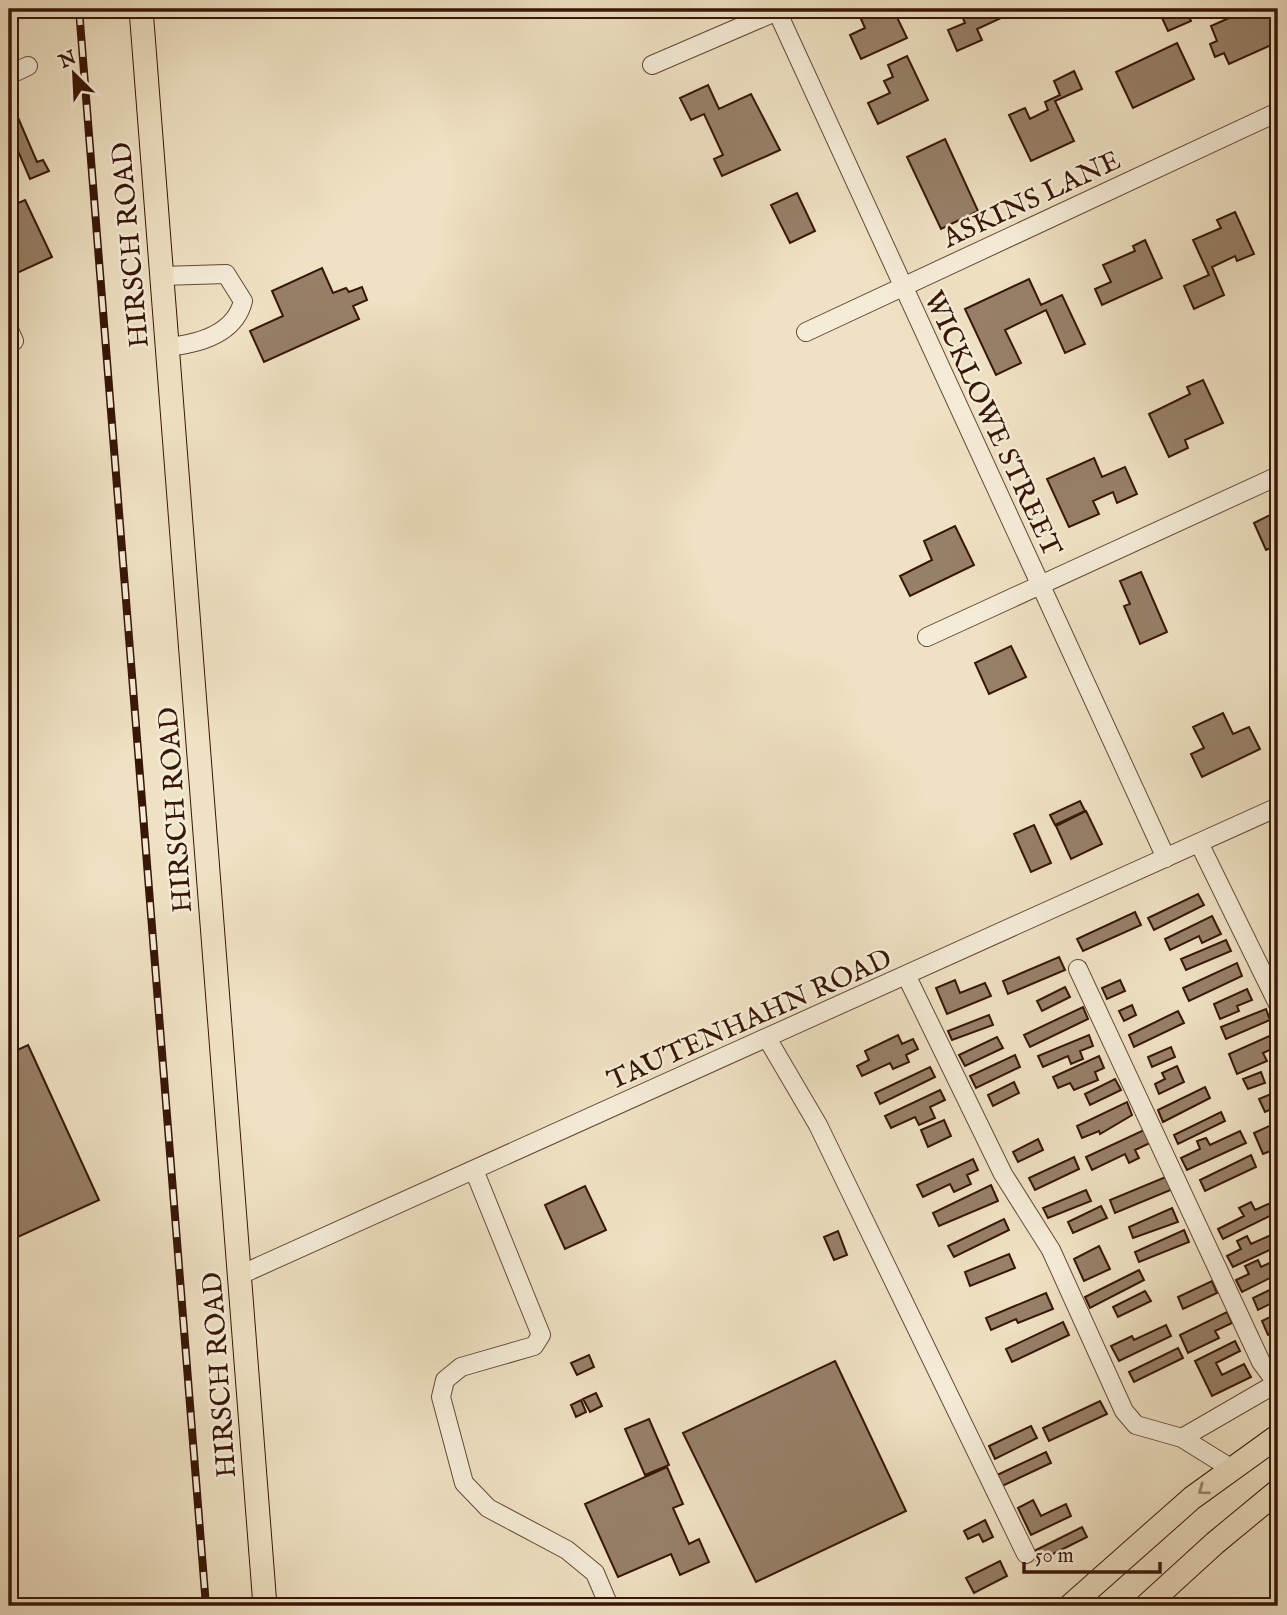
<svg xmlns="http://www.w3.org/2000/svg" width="1287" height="1615" font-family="'IM FELL English',serif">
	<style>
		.building { fill: #978068; stroke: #371606; stroke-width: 2 }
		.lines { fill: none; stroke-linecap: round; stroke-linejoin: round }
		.minor-casing { stroke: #654935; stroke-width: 20 }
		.major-casing { stroke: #371606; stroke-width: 25 }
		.minor { stroke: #f5ecd8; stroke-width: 18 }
		.major { stroke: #efe1c3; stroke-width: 23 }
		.rail-casing { stroke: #371606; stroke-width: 8 }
		.rail { stroke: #f5ecd8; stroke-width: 5; stroke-dasharray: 16; stroke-linecap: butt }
		.oneway { stroke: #9c866e }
		.labels { text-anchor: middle; stroke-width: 5; stroke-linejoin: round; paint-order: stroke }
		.street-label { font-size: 28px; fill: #371606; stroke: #f5ecd8 }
	</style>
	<rect width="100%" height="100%" fill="#efe1c3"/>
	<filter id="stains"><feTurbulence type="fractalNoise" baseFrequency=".00286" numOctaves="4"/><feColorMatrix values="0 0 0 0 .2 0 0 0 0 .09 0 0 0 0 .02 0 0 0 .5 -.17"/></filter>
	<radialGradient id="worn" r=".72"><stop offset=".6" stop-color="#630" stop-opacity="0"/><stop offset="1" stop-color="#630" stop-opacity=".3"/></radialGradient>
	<path class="building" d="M882,9H893L907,38L861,59L850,35L865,28L861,19Z
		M959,9H1011L1012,13L977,29L982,40L957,51L948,30L965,23Z
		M1158,9H1186L1191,21L1168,31Z
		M1236,9H1278V42L1229,64L1224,53L1215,57L1210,44L1217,41L1211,26L1229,18L1226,13Z
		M1177,43L1194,79L1133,108L1116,72Z
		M907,56L928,100L878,124L868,103L890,93L884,81L893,77L888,65Z
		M1074,71L1082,89L1055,101L1074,141L1031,161L1009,115L1025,108L1030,119L1048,110L1045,102L1060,95L1054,81Z
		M708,85L719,109L751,94L780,150L722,176L714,159L723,155L704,114L691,120L680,98Z
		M16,113L37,162L43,160L49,171L30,179L9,130V116Z
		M945,139L978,211L941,229L907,157Z
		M797,193L815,231L790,243L771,205Z
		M25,200L52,257L17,273L9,255V207Z
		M1235,212L1254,254L1237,261L1235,256L1212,267L1224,295L1194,309L1184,286L1209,275L1193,240L1221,228L1217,220Z
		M1145,240L1162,278L1102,305L1095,289L1111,282L1103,265L1135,251L1133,246Z
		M322,268L333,293L346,288L349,292L362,287L367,300L353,306L359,319L264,362L250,331L283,316L272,291Z
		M1029,279L1041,305L1062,295L1085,344L1065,353L1046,310L1005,330L1021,363L996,375L965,309Z
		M1203,380L1223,423L1185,440L1188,448L1169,457L1149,414L1190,394L1187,387Z
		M1094,458L1102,477L1125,467L1137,494L1117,503L1113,492L1093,501L1099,514L1069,527L1047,479Z
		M1278,511V557L1273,547L1266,550L1254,523Z
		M955,526L974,565L910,596L900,576L932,560L924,541Z
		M1141,572L1167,632L1140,644L1124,606L1130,604L1120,581Z
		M1011,646L1026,677L989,694L975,663Z
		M1223,713L1233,734L1249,727L1260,749L1202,777L1191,754L1204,748L1193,727Z
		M1080,801L1085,811L1055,825L1050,815Z
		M1086,811L1102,844L1071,859L1056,826Z
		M1034,825L1051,863L1031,872L1014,834Z
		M1198,894L1204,905L1154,930L1148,918Z
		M1135,912L1141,925L1083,951L1077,939Z
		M1212,916L1221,934L1202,943L1199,936L1170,950L1165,939Z
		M1226,940L1231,951L1186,970L1181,959Z
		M1059,957L1065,970L1008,994L1003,981Z
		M1237,963L1242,976L1189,1001L1183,988Z
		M955,980L960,993L985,983L991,996L947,1014L936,988Z
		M1120,980L1125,991L1107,999L1102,988Z
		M1065,987L1070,997L1042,1011L1037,1001Z
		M1247,989L1252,1000L1237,1006L1239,1011L1220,1019L1214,1004Z
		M1132,1005L1136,1015L1124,1021L1119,1011Z
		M1083,1007L1088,1019L1030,1047L1024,1035Z
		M1266,1009L1270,1020L1226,1039L1221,1027Z
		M1178,1011L1184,1023L1134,1047L1129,1035Z
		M989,1015L993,1025L952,1040L948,1031Z
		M1276,1033L1278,1046L1263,1053L1267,1061L1237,1074L1229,1054Z
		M898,1035L902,1044L913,1039L918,1049L906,1055L909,1062L893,1069L890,1063L862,1076L857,1066L869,1060L865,1051Z
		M1089,1035L1093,1046L1080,1051L1083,1059L1071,1064L1068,1056L1043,1067L1038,1056Z
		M997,1037L1003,1048L965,1066L959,1055Z
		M28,1045L99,1200L9,1241V1054Z
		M1171,1047L1175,1057L1152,1067L1148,1057Z
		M1015,1055L1020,1067L976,1088L970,1076Z
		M1099,1056L1104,1068L1095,1072L1098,1080L1074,1090L1070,1083L1058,1088L1053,1077Z
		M1177,1066L1184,1082L1159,1094L1155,1084L1165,1079L1162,1073Z
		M930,1067L935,1077L880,1104L875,1093Z
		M1261,1072L1265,1083L1248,1089L1243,1079Z
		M1115,1079L1121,1090L1090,1105L1085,1094Z
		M1014,1082L1019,1093L993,1106L988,1095Z
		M1205,1087L1210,1098L1163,1122L1158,1110Z
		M940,1090L945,1100L930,1107L935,1118L919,1125L915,1117L891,1128L885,1116Z
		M1278,1091V1106L1265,1112L1259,1099Z
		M1127,1102L1132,1115L1100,1134L1099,1131L1082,1138L1077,1126Z
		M1221,1112L1225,1121L1178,1144L1174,1135Z
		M944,1120L951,1136L928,1147L921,1130Z
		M1278,1122V1148L1263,1154L1254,1133Z
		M1144,1130L1150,1143L1135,1150L1139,1158L1129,1163L1125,1154L1092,1170L1086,1157Z
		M1240,1131L1246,1143L1187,1170L1181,1158L1200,1149L1197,1141L1206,1138L1210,1145Z
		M1038,1139L1043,1150L1018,1162L1013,1152Z
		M1251,1155L1256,1167L1205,1191L1200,1180Z
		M1074,1157L1079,1169L1035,1190L1029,1178Z
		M973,1159L978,1170L967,1175L971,1184L954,1192L950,1184L923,1197L917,1185Z
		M1168,1176L1173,1189L1115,1213L1110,1200Z
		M991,1185L998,1201L939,1226L933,1213Z
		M585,1186L606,1230L565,1249L545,1205Z
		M1086,1190L1091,1201L1048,1218L1043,1208Z
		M1275,1201L1278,1212L1223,1239L1218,1229L1244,1216L1239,1208L1251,1202L1255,1210Z
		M1101,1206L1107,1218L1073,1233L1068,1222Z
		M1172,1208L1178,1222L1133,1238L1129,1227Z
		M1004,1219L1009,1230L954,1257L948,1246Z
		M1184,1230L1189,1242L1139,1262L1135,1252Z
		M838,1231L847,1255L834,1260L824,1237Z
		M1278,1232V1246L1233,1267L1227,1256L1241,1249L1237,1241L1247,1236L1251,1244Z
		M1099,1246L1110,1269L1084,1281L1074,1259Z
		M1009,1254L1015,1268L970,1286L965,1272Z
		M1278,1259V1274L1242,1292L1236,1280L1249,1274L1245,1266L1258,1260L1261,1267Z
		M1139,1270L1144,1280L1090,1308L1085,1297Z
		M1212,1281L1217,1293L1183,1309L1178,1297Z
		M1278,1286V1300L1258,1310L1253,1298Z
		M1145,1291L1151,1301L1118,1317L1113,1307Z
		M1046,1293L1053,1309L1018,1323L1016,1319L991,1330L986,1318Z
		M1227,1312L1232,1323L1215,1331L1219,1338L1188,1353L1180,1335Z
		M1278,1313V1330L1268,1335L1262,1321Z
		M1063,1322L1069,1335L1012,1362L1006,1349Z
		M1166,1325L1171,1336L1119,1361L1111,1346L1132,1336L1134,1340Z
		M1235,1341L1240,1351L1216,1363L1222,1375L1244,1364L1251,1377L1212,1396L1195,1361Z
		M1178,1348L1183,1358L1134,1382L1129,1372Z
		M589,1355L594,1367L577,1375L571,1363Z
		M835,1361L906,1511L756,1582L683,1433Z
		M596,1393L602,1406L590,1412L583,1399Z
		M581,1400L586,1412L576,1417L571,1405Z
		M1100,1401L1107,1414L1049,1441L1043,1428Z
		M649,1419L669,1465L645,1475L625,1429Z
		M1031,1426L1037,1438L995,1459L989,1446Z
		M1046,1452L1051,1463L1000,1487L995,1476Z
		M667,1467L683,1504L673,1508L689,1544L699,1539L709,1562L680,1575L671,1554L618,1577L585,1504Z
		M1033,1500L1041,1516L1066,1504L1071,1516L1031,1535L1018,1508Z
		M985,1520L993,1537L983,1542L979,1534L968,1539L964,1531Z
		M1082,1527L1087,1537L1037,1562L1032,1552Z
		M1000,1561L1007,1576L974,1593L966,1578Z"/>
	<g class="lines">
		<defs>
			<path id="minor" d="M776,9L1166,858
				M652,65L782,9
				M9,75L28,66
				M162,276L226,274L243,301C235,334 198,344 167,347
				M9,330L14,341L9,343
				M806,332L1278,112
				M927,637L1278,476
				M1199,843L1278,1004
				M1078,969L1261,1362L1278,1385
				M906,975L1003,1174L1051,1250L1124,1411L1136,1425L1182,1438L1232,1469
				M767,1038L818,1125L1026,1554
				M474,1170L541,1335L534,1346L461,1367L445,1380L441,1397L464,1483L488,1508L567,1550L595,1573L609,1606
				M240,1275L1278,807
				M1182,1438L1277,1383"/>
			<path id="major" d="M141,9L265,1606
				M1070,1606L1192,1498L1278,1436
				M1146,1606L1215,1543L1278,1491"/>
		</defs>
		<use href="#minor" class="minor-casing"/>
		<use href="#major" class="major-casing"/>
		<use href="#minor" class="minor"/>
		<use href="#major" class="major"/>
		<defs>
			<path id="rail" d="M79,9L206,1606"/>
		</defs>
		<use href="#rail" class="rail-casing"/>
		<use href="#rail" class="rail"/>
	</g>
	<defs><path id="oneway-chevron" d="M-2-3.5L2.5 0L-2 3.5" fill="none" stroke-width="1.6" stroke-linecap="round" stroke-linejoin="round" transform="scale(1.75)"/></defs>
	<use class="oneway" href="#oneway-chevron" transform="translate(1203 1490) rotate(144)"/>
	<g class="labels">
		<g class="street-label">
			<text transform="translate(1031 198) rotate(-25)" y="10">ASKINS LANE</text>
			<text transform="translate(129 245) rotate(-95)" y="10">HIRSCH ROAD</text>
			<text transform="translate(994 423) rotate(65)" y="10">WICKLOWE STREET</text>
			<text transform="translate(174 810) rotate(-94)" y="10">HIRSCH ROAD</text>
			<text transform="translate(749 1018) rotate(-24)" y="10">TAUTENHAHN ROAD</text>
			<text transform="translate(218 1375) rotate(-94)" y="10">HIRSCH ROAD</text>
		</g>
	</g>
	<rect width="1287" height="1615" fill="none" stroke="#efe1c3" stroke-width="35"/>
	<rect x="10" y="10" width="1266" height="1594" fill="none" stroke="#371606" stroke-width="3.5"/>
	<rect x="18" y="18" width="1252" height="1580" fill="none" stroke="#371606" stroke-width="2"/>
	<g transform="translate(74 74) rotate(336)" stroke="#f5ecd8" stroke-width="5" paint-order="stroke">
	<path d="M0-5L12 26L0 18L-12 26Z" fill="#371606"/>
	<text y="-10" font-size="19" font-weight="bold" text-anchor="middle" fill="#371606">N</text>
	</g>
	<path d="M1024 1562v10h136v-10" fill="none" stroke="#371606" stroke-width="3.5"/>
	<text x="1035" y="1562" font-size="21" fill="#371606" stroke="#f5ecd8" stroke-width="5" paint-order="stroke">50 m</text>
	<rect width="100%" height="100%" filter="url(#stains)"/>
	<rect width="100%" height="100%" fill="url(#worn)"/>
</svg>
